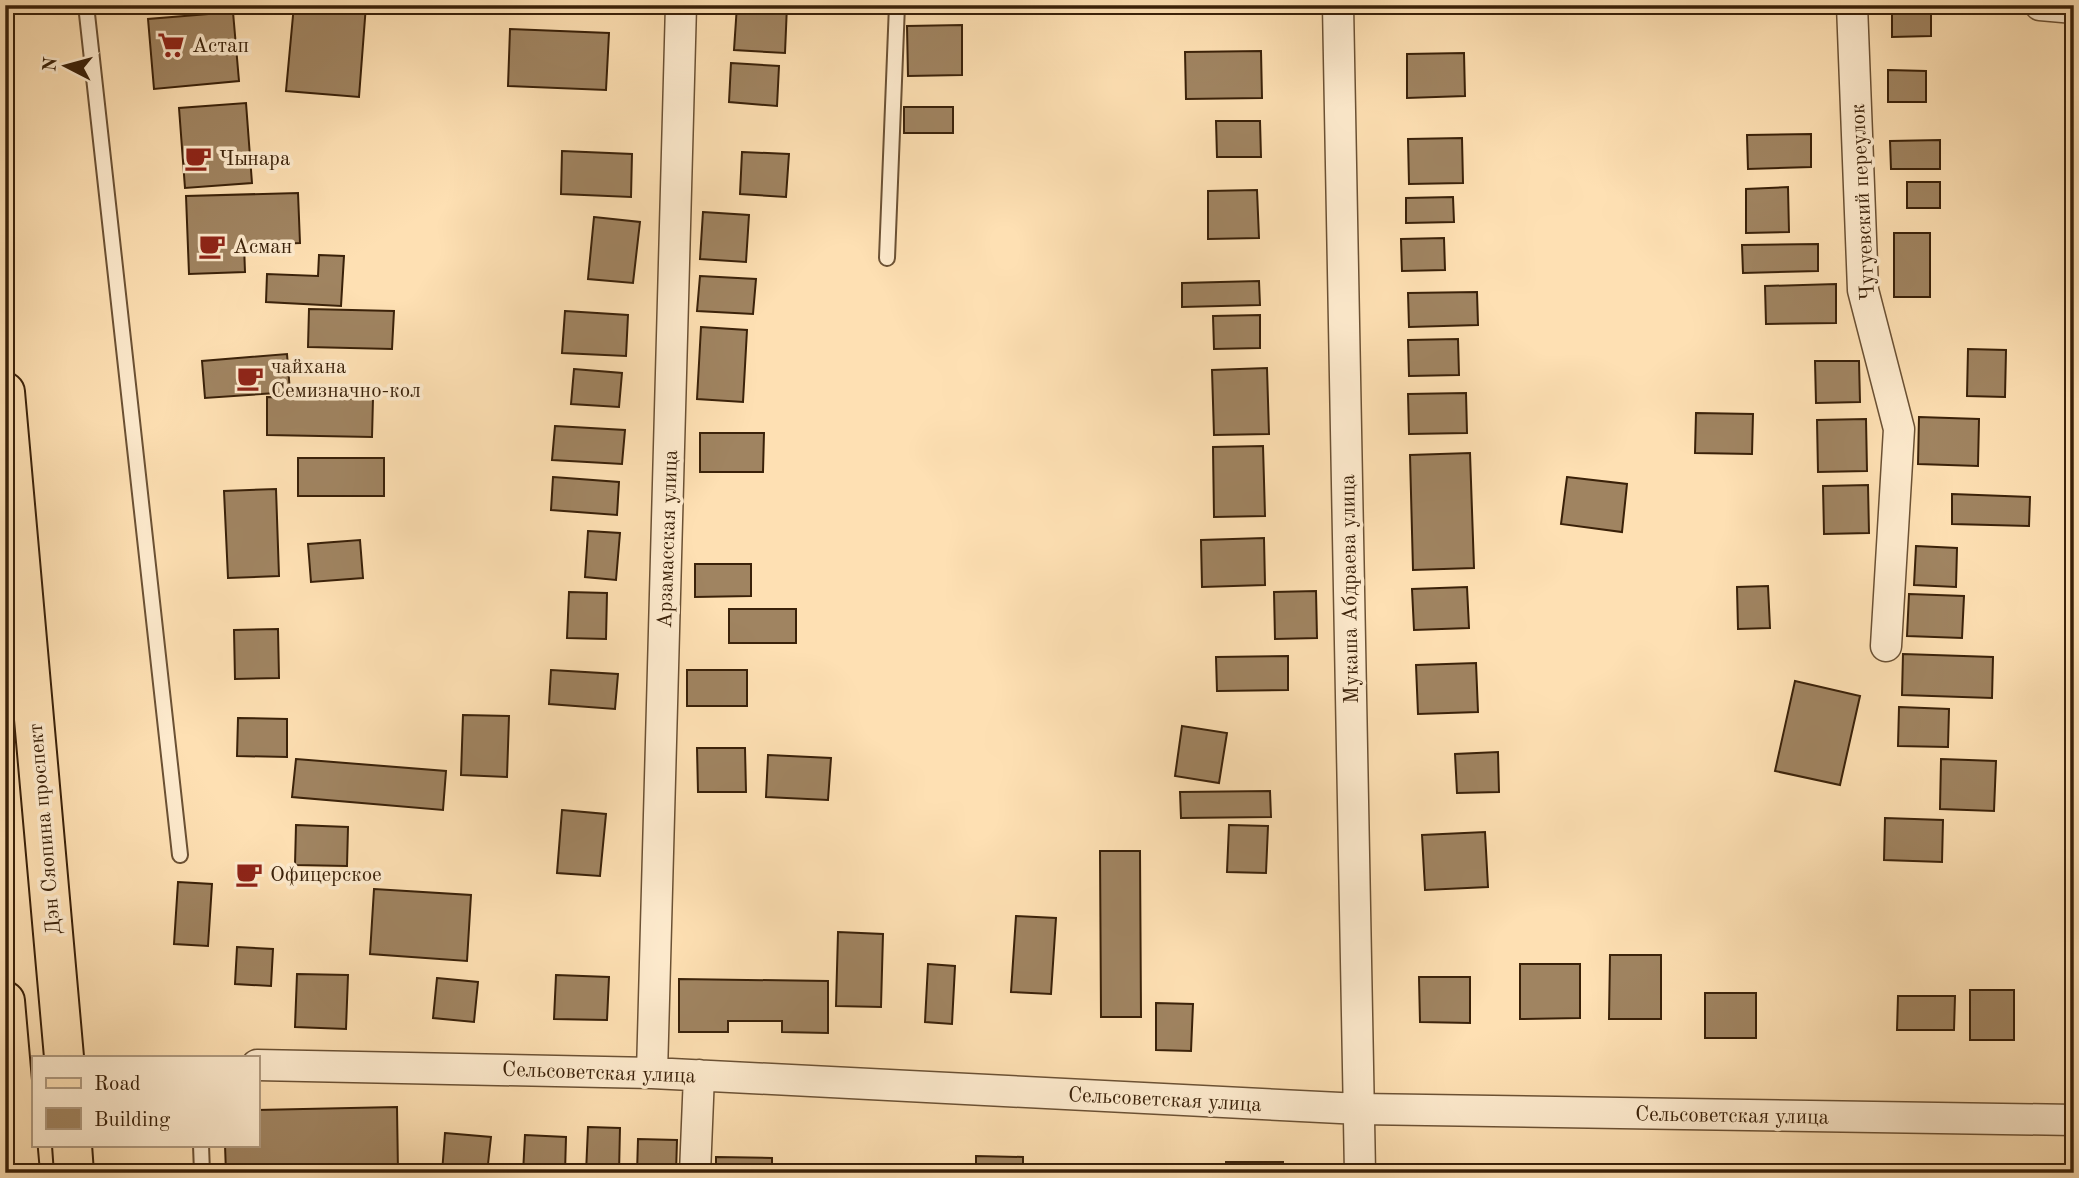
<svg xmlns="http://www.w3.org/2000/svg" width="2079" height="1178" font-family="'Old Standard TT',serif">
	<style>
		.building { fill: #a08461; stroke: #3a2109; stroke-width: 2 }
		.lines { fill: none; stroke-linecap: round; stroke-linejoin: round }
		.service-casing { stroke: #6b5134; stroke-width: 18 }
		.minor-casing { stroke: #6b5134; stroke-width: 33 }
		.primary-casing { stroke: #3a2109; stroke-width: 42 }
		.service { stroke: #feebce; stroke-width: 14 }
		.minor { stroke: #feebce; stroke-width: 30 }
		.primary { stroke: #fee0b3; stroke-width: 38 }
		.labels { text-anchor: middle; stroke-width: 7; stroke-linejoin: round; paint-order: stroke }
		.poi-label { font-size: 21px; fill: #3a2109; stroke: #feebce; text-anchor: start }
		.street-label { font-size: 21px; fill: #3a2109; stroke: #feebce }
	</style>
	<rect width="100%" height="100%" fill="#fee0b3"/>
	<filter id="stains"><feTurbulence type="fractalNoise" baseFrequency=".00286" numOctaves="4"/><feColorMatrix values="0 0 0 0 .2 0 0 0 0 .09 0 0 0 0 .02 0 0 0 .5 -.17"/></filter>
	<radialGradient id="worn" r=".72"><stop offset=".6" stop-color="#630" stop-opacity="0"/><stop offset="1" stop-color="#630" stop-opacity=".3"/></radialGradient>
	<path class="building" d="M294,5H366L359,97L286,91Z
		M581,5H648V11L580,8Z
		M737,5H787L785,53L734,50Z
		M1405,5H1454V8L1405,9Z
		M1892,5H1931V36L1892,37Z
		M233,12L239,81L154,89L148,19Z
		M962,25V75L908,76L907,26Z
		M510,29L609,33L606,90L508,86Z
		M1261,51L1262,98L1186,99L1185,52Z
		M1464,53L1465,96L1407,98V54Z
		M731,63L779,66L777,106L729,102Z
		M1888,70L1926,71V102H1888Z
		M246,103L252,183L185,188L179,108Z
		M904,107H953V133H904Z
		M1216,121H1260L1261,157H1217Z
		M1811,134V167L1748,169L1747,135Z
		M1462,138L1463,183L1409,184L1408,139Z
		M1940,140V169H1891L1890,141Z
		M562,151L632,154L631,197L561,194Z
		M742,152L789,154L786,197L740,194Z
		M1907,182H1940V208H1907Z
		M1788,187L1789,232L1746,233V189Z
		M1257,190L1259,238L1208,239V191Z
		M298,193L300,243L244,245L245,272L189,274L186,196Z
		M1453,197L1454,222L1406,223V198Z
		M703,212L749,215L746,262L700,259Z
		M594,217L640,222L633,283L588,279Z
		M1894,233H1930V297H1894Z
		M1444,238L1445,270L1402,271L1401,239Z
		M1818,244V271L1743,273L1742,245Z
		M319,255L344,256L341,306L266,302L267,274L318,276Z
		M700,276L756,279L753,314L697,311Z
		M1259,281L1260,305L1182,307V283Z
		M1836,284V323L1766,324L1765,286Z
		M1477,292L1478,325L1409,327L1408,293Z
		M309,309L394,311L392,349L308,347Z
		M565,311L628,315L626,356L562,353Z
		M1260,315V348L1214,349L1213,316Z
		M701,327L747,330L743,402L697,399Z
		M1458,339L1459,375L1409,376L1408,340Z
		M1968,349L2006,350L2005,397L1967,396Z
		M287,354L290,392L205,398L202,361Z
		M1815,361H1859L1860,402L1816,403Z
		M1267,368L1269,434L1214,435L1212,370Z
		M574,369L622,373L619,407L571,404Z
		M1466,393L1467,433L1409,434L1408,394Z
		M267,397L373,399L372,437L267,435Z
		M1696,413L1753,414L1752,454L1695,453Z
		M1919,417L1979,419L1978,466L1918,464Z
		M1866,419L1867,471L1818,472L1817,420Z
		M555,426L625,430L622,464L552,460Z
		M700,433H764L763,472H700Z
		M1263,446L1265,516L1214,517L1213,447Z
		M1470,453L1474,568L1413,570L1410,455Z
		M298,458H384V496H298Z
		M553,477L619,482L617,515L551,510Z
		M1567,477L1627,484L1622,532L1561,524Z
		M1868,485L1869,533L1824,534L1823,486Z
		M276,489L279,576L228,578L224,491Z
		M1952,494L2030,497L2029,526L1952,524Z
		M588,531L620,533L616,580L585,577Z
		M1264,538L1265,585L1202,587L1201,540Z
		M360,540L363,578L311,582L308,544Z
		M1916,546L1957,548L1956,587L1914,585Z
		M695,564H751V596L695,597Z
		M1768,586L1770,628L1738,629L1737,587Z
		M1467,587L1469,628L1414,630L1412,589Z
		M1316,591L1317,638L1275,639L1274,592Z
		M569,592L607,593L606,639L567,638Z
		M1909,594L1964,596L1962,638L1907,636Z
		M729,609H796V643H729Z
		M278,629L279,678L235,679L234,630Z
		M1903,654L1993,657L1992,698L1902,695Z
		M1288,656V690L1217,691L1216,657Z
		M1476,663L1478,712L1418,714L1416,665Z
		M551,670L618,674L615,709L549,704Z
		M687,670H747V706H687Z
		M1795,681L1860,696L1840,785L1775,771Z
		M1899,707L1949,709L1948,747L1898,746Z
		M463,715L509,716L507,777L461,775Z
		M238,718L287,719V757L237,756Z
		M1182,726L1227,733L1219,783L1175,776Z
		M697,748H745L746,792H698Z
		M1498,752L1499,792L1457,793L1455,754Z
		M768,755L831,758L828,800L766,797Z
		M296,759L446,771L443,810L292,797Z
		M1941,759L1996,761L1994,811L1940,809Z
		M1270,791L1271,817L1181,818L1180,792Z
		M562,810L606,814L600,876L557,873Z
		M1885,818L1943,820L1942,862L1884,860Z
		M296,825L348,827L347,866L295,865Z
		M1229,825L1268,826L1266,873L1227,872Z
		M1485,832L1488,887L1425,890L1422,835Z
		M1100,851H1140L1141,1017H1101Z
		M178,882L212,884L208,946L174,944Z
		M374,889L471,895L467,961L370,954Z
		M1016,916L1056,918L1051,994L1011,992Z
		M838,932L883,934L881,1007L836,1006Z
		M237,947L273,949L271,986L235,984Z
		M1610,955H1661V1019H1609Z
		M928,964L955,966L952,1024L925,1022Z
		M1520,964H1580V1018L1520,1019Z
		M297,974L348,975L346,1029L295,1027Z
		M556,975L609,977L607,1020L554,1019Z
		M1419,977H1470V1023L1420,1022Z
		M437,978L478,982L474,1022L433,1018Z
		M679,979L828,981V1033L782,1032V1021H728V1032H679Z
		M1970,990H2014V1040H1970Z
		M1705,993H1756V1038H1705Z
		M1898,996H1955L1954,1030H1897Z
		M1156,1003L1193,1004L1191,1051L1156,1050Z
		M397,1107L398,1173H226L225,1145H257V1110Z
		M588,1127L620,1128L619,1173H586Z
		M445,1133L491,1137L487,1173H442Z
		M525,1135L566,1137L565,1173H523Z
		M638,1139L677,1140L676,1173H637Z
		M976,1156L1023,1157V1173H976Z
		M716,1157L772,1158V1173H716Z
		M1226,1162H1283V1173H1226Z
		M1096,1164L1157,1165V1173H1096Z
		M1482,1165H1530V1173H1482Z
		M1613,1169H1692V1173H1613Z
		M1954,1169H2009V1173H1954Z
		M1424,1170H1471V1173H1424Z
		M1776,1170H1830V1173H1776Z"/>
	<g class="lines">
		<defs>
			<path id="service" d="M86,5L180,855
				M887,258L897,5
				M201,1145L202,1173"/>
			<path id="minor" d="M1338,5L1360,1173
				M1852,5L1863,290L1899,429L1886,646
				M2040,5L2074,8
				M257,1065L652,1073L1360,1109L2074,1120
				M652,1073L681,5
				M695,1173L699,1075"/>
			<path id="primary" d="M5,392L64,1057
				M5,1001L20,1173
				M72,1145L74,1173"/>
		</defs>
		<use href="#service" class="service-casing"/>
		<use href="#minor" class="minor-casing"/>
		<use href="#primary" class="primary-casing"/>
		<use href="#service" class="service"/>
		<use href="#minor" class="minor"/>
		<use href="#primary" class="primary"/>
	</g>
	<defs>
		<symbol id="supermarket-bare" viewBox="-9 -9 18 18"><path d="M-6-5.5h2.5l.6 2H6L4.5 2H-2.5L-4.4-4H-6ZM-1.5 3.2a1.3 1.3 0 1 0 .1 0ZM3 3.2a1.3 1.3 0 1 0 .1 0Z" fill="#8f2418" stroke="#feebce" stroke-width="2.5" paint-order="stroke"/></symbol>
		<symbol id="cafe-bare" viewBox="-9 -9 18 18"><path d="M-5.5-4.5H6V0H3Q3 3.5 0 3.5H-2.5Q-5.5 3.5-5.5 0ZM3-3.2v2h1.7v-2ZM-6 4.5H4V6H-6Z" fill="#8f2418" stroke="#feebce" stroke-width="2.5" paint-order="stroke"/></symbol>
	</defs>
	<g fill-rule="evenodd">
		<use href="#supermarket-bare" x="152" y="26" width="38" height="38"/>
		<use href="#cafe-bare" x="179" y="139" width="38" height="38"/>
		<use href="#cafe-bare" x="193" y="227" width="38" height="38"/>
		<use href="#cafe-bare" x="231" y="359" width="38" height="38"/>
		<use href="#cafe-bare" x="230" y="855" width="38" height="38"/>
	</g>
	<g class="labels">
		<g class="poi-label">
			<text x="192" y="52">Астап</text>
			<text x="219" y="165">Чынара</text>
			<text x="233" y="253">Асман</text>
			<text x="271" y="373">чайхана<tspan x="271" dy="24">Семизначно-кол</tspan></text>
			<text x="270" y="881">Офицерское</text>
		</g>
		<g class="street-label">
			<text transform="translate(1862 202) rotate(-93)" y="7">Чугуевский переулок</text>
			<text transform="translate(667 539) rotate(-88)" y="7">Арзамасская улица</text>
			<text transform="translate(1349 589) rotate(-91)" y="7">Мукаша Абдраева улица</text>
			<text transform="translate(44 829) rotate(-95)" y="7">Дэн Сяопина проспект</text>
			<text transform="translate(599 1072) rotate(2)" y="7">Сельсоветская улица</text>
			<text transform="translate(1165 1099) rotate(3)" y="7">Сельсоветская улица</text>
			<text transform="translate(1732 1115) rotate(1)" y="7">Сельсоветская улица</text>
		</g>
	</g>
	<rect width="2079" height="1178" fill="none" stroke="#fee0b3" stroke-width="28"/>
	<rect x="7" y="7" width="2065" height="1164" fill="none" stroke="#3a2109" stroke-width="3.5"/>
	<rect x="14" y="14" width="2051" height="1150" fill="none" stroke="#3a2109" stroke-width="2"/>
	<rect x="32" y="1056" width="228" height="91" fill="#feebce" stroke="#b09a7f" stroke-width="2"/>
	<rect x="46" y="1078" width="35" height="10" fill="#fee0b3" stroke="#b09a7f" stroke-width="2"/>
	<text x="94" y="1090" font-size="21" fill="#3a2109">Road</text>
	<rect x="46" y="1108" width="35" height="21" fill="#a08461" stroke="#b09a7f" stroke-width="2"/>
	<text x="94" y="1126" font-size="21" fill="#3a2109">Building</text>
	<g transform="translate(66 66) rotate(276)" stroke="#feebce" stroke-width="5" paint-order="stroke">
	<path d="M0-5L12 26L0 18L-12 26Z" fill="#3a2109"/>
	<text y="-10" font-size="19" font-weight="bold" text-anchor="middle" fill="#3a2109">N</text>
	</g>
	<rect width="100%" height="100%" filter="url(#stains)"/>
	<rect width="100%" height="100%" fill="url(#worn)"/>
</svg>
